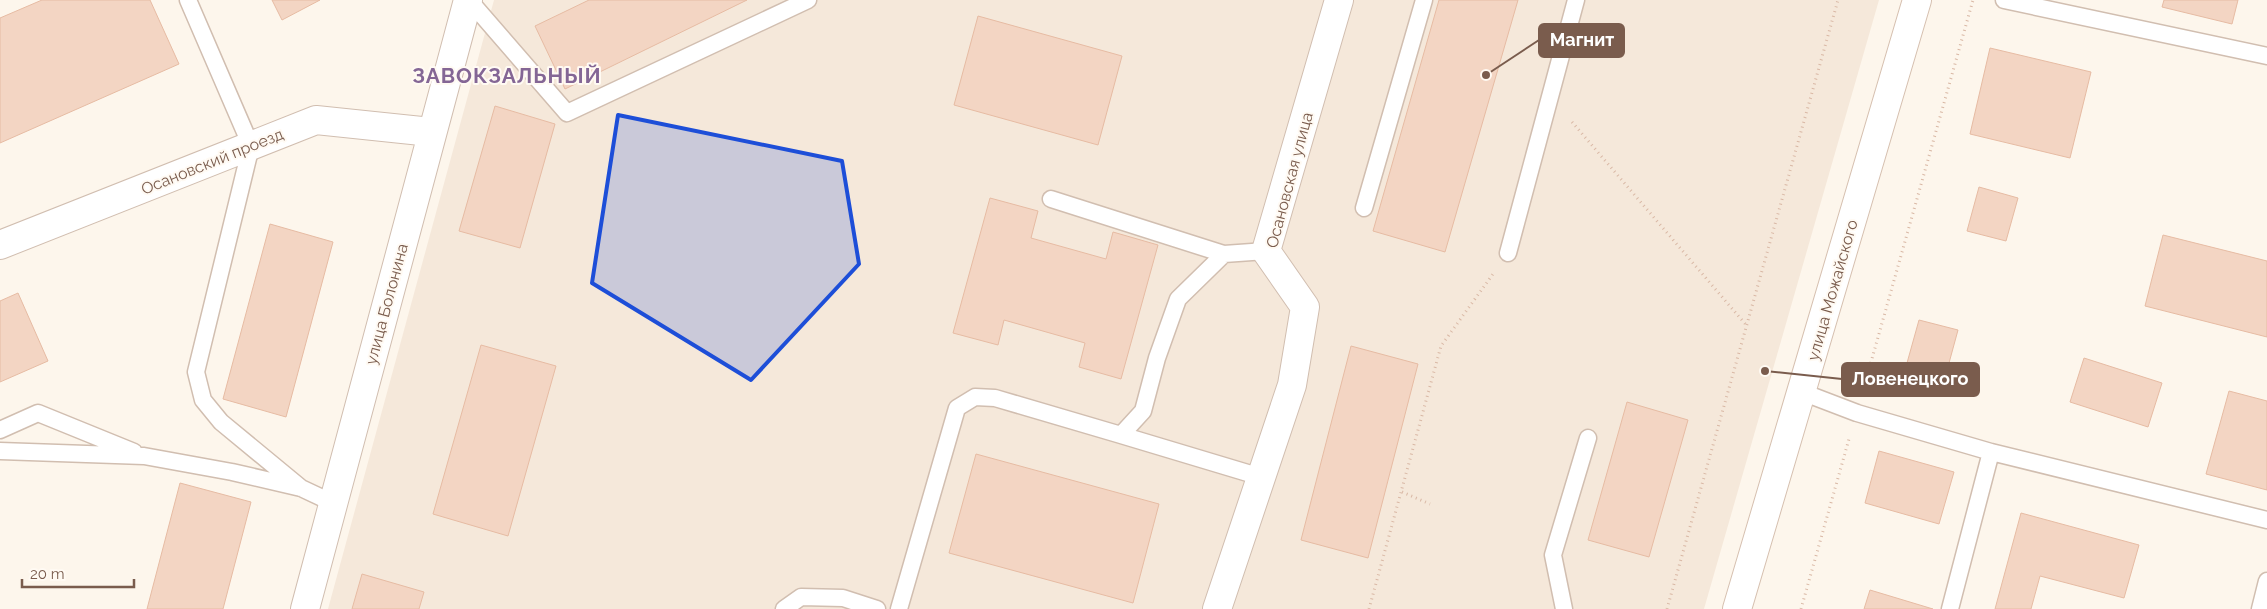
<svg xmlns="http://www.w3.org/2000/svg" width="2267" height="609" font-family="Raleway,sans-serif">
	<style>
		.residential { fill: #f5e8da }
		.building { fill: #f3d5c3; stroke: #e6bba3 }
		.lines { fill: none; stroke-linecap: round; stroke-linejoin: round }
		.lane-casing { stroke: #d1beb0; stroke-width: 19 }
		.street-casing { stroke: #d1beb0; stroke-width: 30 }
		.secondary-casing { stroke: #d6c0b0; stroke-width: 30 }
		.path { stroke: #d9b8a5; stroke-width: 3; stroke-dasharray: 1 4; stroke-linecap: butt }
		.lane { stroke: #fff; stroke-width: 16 }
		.street { stroke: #fff; stroke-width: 28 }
		.secondary { stroke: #fff; stroke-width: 28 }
		.marked { fill: #1d4ed8; fill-opacity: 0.2; stroke: #1d4ed8; stroke-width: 4; stroke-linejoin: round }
		.labels { text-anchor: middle; stroke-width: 4; stroke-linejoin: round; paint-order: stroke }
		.street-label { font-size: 16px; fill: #7a5c4d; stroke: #fffaf3 }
		.district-label { font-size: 21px; font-weight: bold; letter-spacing: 1px; fill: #846695; stroke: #fffaf3 }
		.leader { fill: none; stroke: #7a5c4d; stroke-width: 2 }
		.callout-dot { fill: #7a5c4d; stroke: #fffaf3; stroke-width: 2 }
		.callout { fill: #7a5c4d; stroke: #7a5c4d; stroke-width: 2 }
		.callout-label { font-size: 18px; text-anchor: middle; font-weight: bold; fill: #fff }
	</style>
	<rect width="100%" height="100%" fill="#fdf6ec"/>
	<path class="residential" d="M494,0H1879L1704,609H328Z"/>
	<path class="building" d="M42,0H150L179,64L0,143V18Z
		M272,0H320L282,20Z
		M589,0H747L565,89L535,26Z
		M1439,0H1518L1445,252L1373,231Z
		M2164,0H2238L2232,24L2162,7Z
		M978,16L1122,56L1098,145L954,105Z
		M1990,48L2091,72L2070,158L1970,134Z
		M495,106L555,124L520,248L459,231Z
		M1979,187L2018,198L2006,241L1967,231Z
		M990,198L1038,211L1031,238L1106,259L1113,232L1158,245L1121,379L1079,367L1085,343L1004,320L998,345L953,333Z
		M270,224L333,242L286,417L223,399Z
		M2163,235L2267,261V337L2145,306Z
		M18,293L48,361L0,382V301Z
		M1919,320L1958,330L1946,374L1907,363Z
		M481,345L556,366L508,536L433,514Z
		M1351,346L1418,364L1368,558L1301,540Z
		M2084,358L2162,383L2148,427L2070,402Z
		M2229,391L2267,401V490L2206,474Z
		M1627,402L1688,420L1649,557L1588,540Z
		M1879,451L1954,472L1939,524L1865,503Z
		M976,454L1159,504L1133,603L949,553Z
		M180,483L251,502L223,609H147Z
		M2021,513L2139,545L2124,598L2040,576L2031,609H1995Z
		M362,574L424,592L419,609H352Z
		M1870,590L1933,609H1864Z"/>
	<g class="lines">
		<defs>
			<path id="lane" d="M188,0L251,146L196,372L203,400L221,422L301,488
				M469,0L567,113L808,0
				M2004,0L2267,56
				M1051,199L1224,254
				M1364,208L1424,0
				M1508,253L1576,0
				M1802,392L1857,413L1991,452L1950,609
				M0,430L38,413L134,452
				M1121,435L1261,477
				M0,451L144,456L232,472L301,488L333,503
				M1991,452L2267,520
				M784,609L801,597L843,598L877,609
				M899,609L957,408L975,397L995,398L1121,435L1143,411L1157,358L1178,299L1224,254L1266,251
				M1564,609L1553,555L1588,438
				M2260,609L2267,581"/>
			<path id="street" d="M0,245L316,120L431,132
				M305,609L468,0
				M1217,609L1292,385L1305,307L1266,251L1339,0"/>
			<path id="secondary" d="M1737,609L1917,0"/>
		</defs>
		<use href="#lane" class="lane-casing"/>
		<use href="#street" class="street-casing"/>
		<use href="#secondary" class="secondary-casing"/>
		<path class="path" d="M1572,122L1747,326
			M1864,387L1973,0
			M1402,492L1430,504
			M1369,609L1441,346L1493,274
			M1667,609L1838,0
			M1801,609L1849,439"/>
		<use href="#lane" class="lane"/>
		<use href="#street" class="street"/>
		<use href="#secondary" class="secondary"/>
	</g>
	<path class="marked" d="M618,115L842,161L859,264L751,380L592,283Z"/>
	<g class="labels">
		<g class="street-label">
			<text transform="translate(212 161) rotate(-22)" y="6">Осановский проезд</text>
			<text transform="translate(1289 180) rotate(-75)" y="6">Осановская улица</text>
			<text transform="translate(1832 290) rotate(-74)" y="6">улица Можайского</text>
			<text transform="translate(386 304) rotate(-75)" y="6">улица Болонина</text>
		</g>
		<g class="district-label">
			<text x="507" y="83">ЗАВОКЗАЛЬНЫЙ</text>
		</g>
	</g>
	<path class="leader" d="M1486 75L1539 40M1765 371L1842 379"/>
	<g class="callout-dot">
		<circle cx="1486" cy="75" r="5"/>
		<circle cx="1765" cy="371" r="5"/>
	</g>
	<g class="callout">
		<rect x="1539" y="24" width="85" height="33" rx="5"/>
		<rect x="1842" y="363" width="137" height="33" rx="5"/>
	</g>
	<g class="callout-label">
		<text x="1582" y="46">Магнит</text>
		<text x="1910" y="385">Ловенецкого</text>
	</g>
	<path d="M22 579v8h112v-8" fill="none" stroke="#7a5c4d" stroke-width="2.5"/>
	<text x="30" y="579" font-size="15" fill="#7a5c4d" stroke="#fffaf3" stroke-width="4" paint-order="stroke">20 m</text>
</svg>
